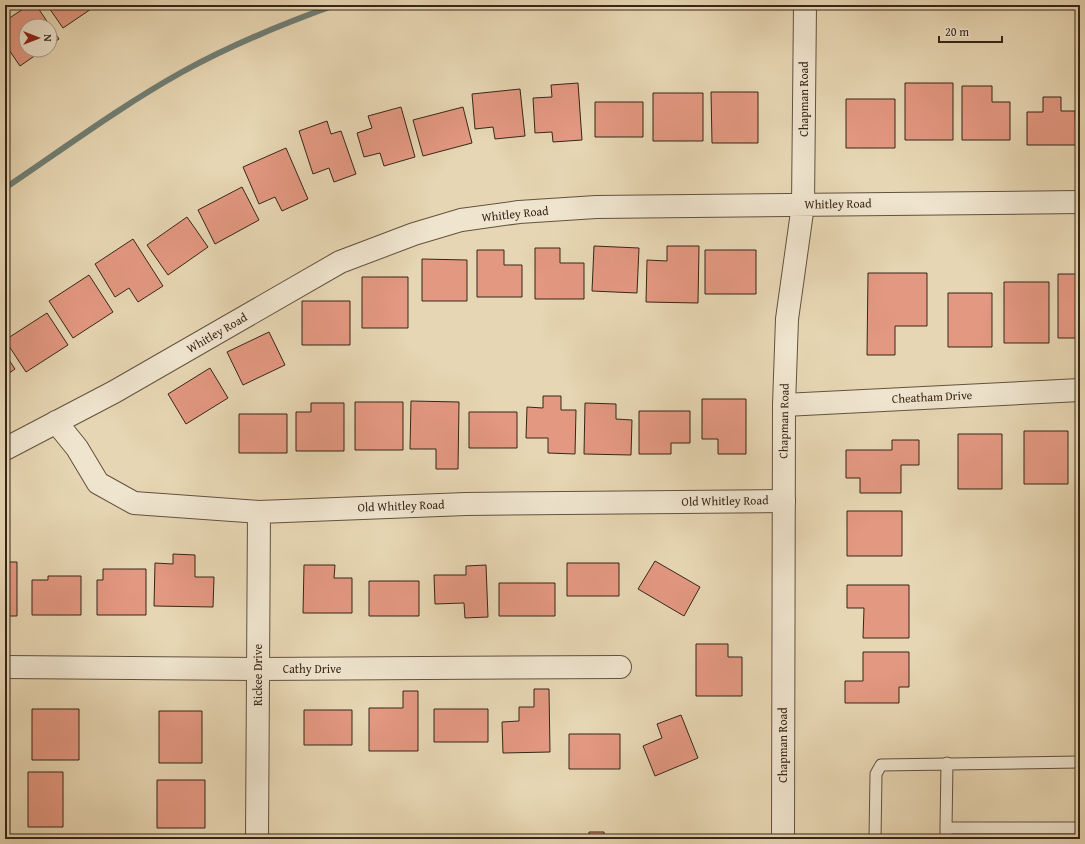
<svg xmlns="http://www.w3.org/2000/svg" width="1085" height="844" font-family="'Gentium Book Plus',serif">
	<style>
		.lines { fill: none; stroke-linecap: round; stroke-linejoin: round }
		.stream { stroke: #707e73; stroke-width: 6 }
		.building { fill: #e39881; stroke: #362618 }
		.service-casing { stroke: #62523f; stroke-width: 13 }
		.minor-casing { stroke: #62523f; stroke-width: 24 }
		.tertiary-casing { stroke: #62523f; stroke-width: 24 }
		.service { stroke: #efe4ce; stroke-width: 11 }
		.minor { stroke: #efe4ce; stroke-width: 22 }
		.tertiary { stroke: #efe4ce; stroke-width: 22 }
		.labels { text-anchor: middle; stroke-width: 4; stroke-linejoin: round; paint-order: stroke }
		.street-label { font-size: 12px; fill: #362618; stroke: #efe4ce }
	</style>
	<rect width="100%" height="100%" fill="#e7d6b3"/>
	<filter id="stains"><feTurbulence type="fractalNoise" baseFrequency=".005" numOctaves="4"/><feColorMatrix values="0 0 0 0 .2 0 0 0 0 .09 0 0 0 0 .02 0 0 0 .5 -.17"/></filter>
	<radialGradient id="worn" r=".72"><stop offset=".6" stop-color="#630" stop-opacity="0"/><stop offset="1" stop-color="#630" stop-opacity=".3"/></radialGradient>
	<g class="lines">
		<path class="stream" d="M5,188C63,149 121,106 182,72C231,45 282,24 335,5"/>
	</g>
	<path class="building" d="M29,5H36L59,39L50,45V26H26V50H43L20,66L5,44V21Z
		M47,5H97L63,28Z
		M578,83L582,140L553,142L552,132L535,133L533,98L552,97L551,85Z
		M905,83H953V140H905Z
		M962,86H992V102H1010V140H962Z
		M520,89L525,136L495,139L493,127L475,129L472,94Z
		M711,92H758V143H712Z
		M653,93H703V141H653Z
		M1043,97H1061V111H1075L1076,145H1027V112H1043Z
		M846,99H895V148H846Z
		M595,102H643V137H595Z
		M401,107L415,157L384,166L380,153L364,157L357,133L372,128L368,116Z
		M463,107L472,143L423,156L413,120Z
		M327,121L331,134L341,131L356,174L334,182L329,168L313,174L299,131Z
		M286,148L308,199L282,211L275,197L259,204L243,167Z
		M242,187L259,220L215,244L198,210Z
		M187,217L208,247L168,275L147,245Z
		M133,239L163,286L138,302L129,288L115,297L95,264Z
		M594,246L639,248L637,293L592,291Z
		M667,246H699L698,303L646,302L647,260L667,261Z
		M535,248H560V263H584V299H535Z
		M477,250H504V265H522V297H477Z
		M705,250H756V294H705Z
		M422,259L467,260V301H422Z
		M868,273H927V326H895V355H867Z
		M1058,274H1080V338H1058Z
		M89,275L113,312L73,338L49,301Z
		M362,277H408V328H362Z
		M1004,282H1049V343H1004Z
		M948,293H992V347H948Z
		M302,301H350V345H302Z
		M47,313L68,345L26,372L5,340Z
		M269,332L285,365L243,385L227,352Z
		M5,354L15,369L5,376Z
		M210,368L228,398L186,424L168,394Z
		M543,396H561V410H576L575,454L548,453V438H526L527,407L543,408Z
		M702,399H746V454H718V439H702Z
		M411,401L459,402L458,469H436V449H410Z
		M355,402H403V450H355Z
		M311,403H344V451H296V412H311Z
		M585,403L616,404V419L632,420L631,455L584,454Z
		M639,411H690V443H671V454H639Z
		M469,412H517V448H469Z
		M239,414H287V453H239Z
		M1024,431H1068V484H1024Z
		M958,434H1002V489H958Z
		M892,440H919V465H901V493H860V478H846V450H892Z
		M847,511H902V556H847Z
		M173,554L195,555V577H214L213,607L154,606L155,563L173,564Z
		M655,561L700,587L684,616L638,589Z
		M5,562H17V616H5Z
		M567,563H619V596H567Z
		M304,565H335L334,578H352V613H303Z
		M486,565L488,617L465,618L464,603L435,604L434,575H466V566Z
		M103,569H146V615H97V580H103Z
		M48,576H81V615H32V580H48Z
		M369,581H419V616H369Z
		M499,583H555V616H499Z
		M847,585H909V638H863L864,608H847Z
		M696,644H728V657H742V696H696Z
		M863,652H909V687H899V703H845V681H863Z
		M534,689H549L550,752L503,753L502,722L519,721V707H534Z
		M403,691H418V751H369V708H403Z
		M32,709H79V760H32Z
		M434,709H488V742H434Z
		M304,710H352V745H304Z
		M159,711H202V763H159Z
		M681,715L698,758L655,776L643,746L662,738L657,724Z
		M569,734H620V769H569Z
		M28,772H63V827H28Z
		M157,780H205V828H157Z
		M589,832H604V839H589Z"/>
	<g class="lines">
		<defs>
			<path id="service" d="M946,828L947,763
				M875,839L876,774L881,765L1080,762
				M946,839V828H1080"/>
			<path id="minor" d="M784,405L1080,390
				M56,422L77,448L98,483L134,503L259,512L466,504L784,501
				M5,667L258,669L620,667
				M257,839L259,512"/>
			<path id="tertiary" d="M5,449L114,392L340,262L414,234L461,220L519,212L596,207L1080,202
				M783,839L784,405L787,319L803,205L805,5"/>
		</defs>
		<use href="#service" class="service-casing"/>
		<use href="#minor" class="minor-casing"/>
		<use href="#tertiary" class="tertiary-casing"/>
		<use href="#service" class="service"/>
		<use href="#minor" class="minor"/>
		<use href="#tertiary" class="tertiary"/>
	</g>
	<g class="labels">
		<g class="street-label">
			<text transform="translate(804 99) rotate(-90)" y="4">Chapman Road</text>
			<text transform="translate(838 204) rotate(-1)" y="4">Whitley Road</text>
			<text transform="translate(515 214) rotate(-6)" y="4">Whitley Road</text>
			<text transform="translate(217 333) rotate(-30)" y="4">Whitley Road</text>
			<text transform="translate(932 397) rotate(-3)" y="4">Cheatham Drive</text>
			<text transform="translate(784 421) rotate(-89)" y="4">Chapman Road</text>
			<text transform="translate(725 501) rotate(-1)" y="4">Old Whitley Road</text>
			<text transform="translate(401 506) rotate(-2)" y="4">Old Whitley Road</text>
			<text x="312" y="673">Cathy Drive</text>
			<text transform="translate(258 675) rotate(-90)" y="4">Rickee Drive</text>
			<text transform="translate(783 745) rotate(-90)" y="4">Chapman Road</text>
		</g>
	</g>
	<rect width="1085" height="844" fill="none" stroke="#e7d6b3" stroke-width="20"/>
	<rect x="6" y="6" width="1073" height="832" fill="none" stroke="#362618" stroke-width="2"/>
	<rect x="10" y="10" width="1065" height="824" fill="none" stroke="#362618"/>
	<g transform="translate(38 38) rotate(90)"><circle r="19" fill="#efe4ce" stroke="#a59885"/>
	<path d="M0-3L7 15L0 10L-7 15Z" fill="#8f2418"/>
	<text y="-6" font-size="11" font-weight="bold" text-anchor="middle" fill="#362618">N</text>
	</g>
	<path d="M939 36v6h63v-6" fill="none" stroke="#362618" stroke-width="2"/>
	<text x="945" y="36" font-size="12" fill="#362618" stroke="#efe4ce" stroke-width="3" paint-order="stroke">20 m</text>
	<rect width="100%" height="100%" filter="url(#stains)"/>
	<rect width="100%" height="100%" fill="url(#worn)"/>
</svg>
